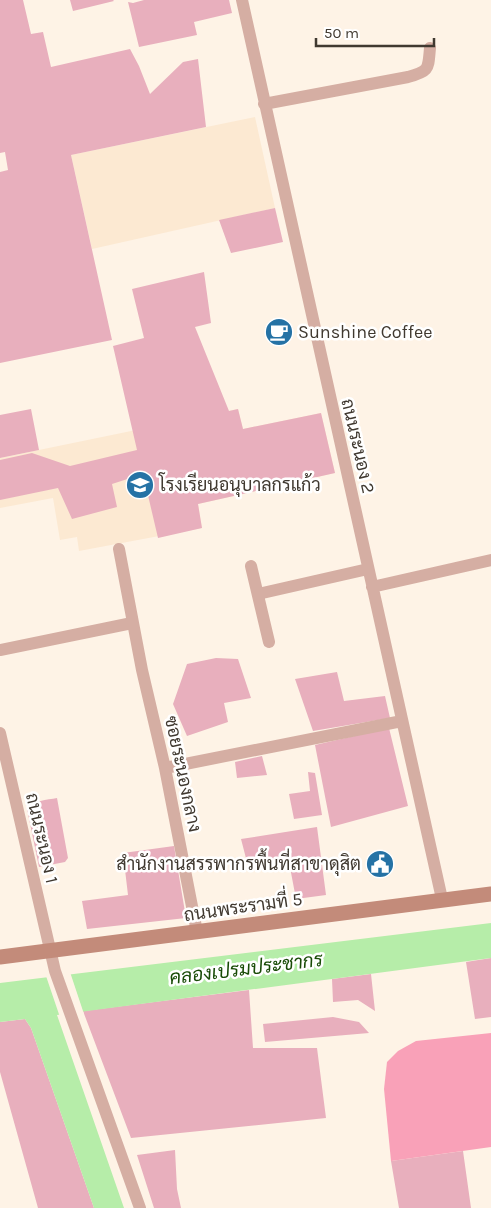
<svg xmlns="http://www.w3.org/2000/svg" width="491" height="1208" font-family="Karla,Sarabun,sans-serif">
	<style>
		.built { fill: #fce9d2 }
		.green { fill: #e8afbd }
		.forest { fill: #f9a1b8 }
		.water { fill: #b6eda9 }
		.pier { fill: #fef3e6 }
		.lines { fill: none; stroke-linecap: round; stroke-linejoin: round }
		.minor { stroke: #d5aea3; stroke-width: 12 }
		.secondary { stroke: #c38b7a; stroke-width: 15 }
		.labels { text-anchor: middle; stroke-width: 5; stroke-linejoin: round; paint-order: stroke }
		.poi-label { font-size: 18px; fill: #403930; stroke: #fff; text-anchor: start }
		.street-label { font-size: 18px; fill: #403930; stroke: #fff }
		.water-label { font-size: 19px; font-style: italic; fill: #184b06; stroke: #fff }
	</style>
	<rect width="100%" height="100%" fill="#fef3e6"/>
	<path class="built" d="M255,117L275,208L92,249L71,155Z
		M238,409L243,429L321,413L335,473L198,504L202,528L79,551L77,537L60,540L53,498L0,508V458Z"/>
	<path class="green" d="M0,0H23L31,34L43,32L51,67L130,49L139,66L150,94L183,62L198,59L206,127L71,155L112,340L0,363V172L8,170L5,152L0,153Z
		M70,0H113L114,1L73,11Z
		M144,0H229L232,13L194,22L197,35L139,47L128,2L133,3Z
		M275,208L283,242L231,253L219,220Z
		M204,272L211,323L195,327L229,411L238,409L243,429L321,413L335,473L198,504L202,528L158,538L143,474L112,484L117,507L72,519L58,488L0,500V460L32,453L70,466L137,450L113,346L144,338L132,289Z
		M31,409L39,450L0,458V415Z
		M216,658L238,659L251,698L224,703L228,722L187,736L173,704L187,664Z
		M337,672L344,701L385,696L390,718L313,731L295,679Z
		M389,728L408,806L331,827L315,745Z
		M262,756L267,775L237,778L235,762Z
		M308,772L315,773L322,815L294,819L289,794L310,791Z
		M57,798L68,858L65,862L39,867L27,809C33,800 47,800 57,798Z
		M317,827L326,895L296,899L289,862L248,866L241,839Z
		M174,846L186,918L87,929L82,901L128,895L123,853Z
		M491,958V1017L475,1019L466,962Z
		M371,974L375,1011L358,1000L333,1002L332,979Z
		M249,990L253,1048H317L326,1118L131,1138L83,1011Z
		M333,1017L359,1022L369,1033L265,1042L263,1024Z
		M25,1019L31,1028L94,1208H38L0,1072V1022Z
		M175,1150L177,1189L181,1208H154L137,1155Z
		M463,1151L471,1208H399L391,1161Z"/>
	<path class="forest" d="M491,1033V1147L391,1161L384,1089L387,1062L398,1051L416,1041Z"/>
	<path class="water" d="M491,923V958L57,1015L124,1208H94L31,1028L25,1019L0,1022V983Z"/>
	<path class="pier" d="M70,972L84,1014L61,1017L66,1032H65L46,976Z"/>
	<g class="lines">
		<path class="minor" d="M242,0L442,899
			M264,104L408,77C430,71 428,69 430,48
			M119,549L142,670L165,768L197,932
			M251,566L269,642
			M372,587L491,560
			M258,594L368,569
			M0,650L132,623
			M0,733L55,971L140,1208
			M165,768L402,721"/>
		<path class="secondary" d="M0,957L491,894"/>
	</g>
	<defs>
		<symbol id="cafe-disc" viewBox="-11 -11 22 22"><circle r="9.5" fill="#2572a5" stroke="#fff"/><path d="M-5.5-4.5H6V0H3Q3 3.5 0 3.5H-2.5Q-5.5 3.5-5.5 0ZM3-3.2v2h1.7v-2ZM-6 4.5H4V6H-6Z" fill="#fff"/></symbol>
		<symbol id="school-disc" viewBox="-11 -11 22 22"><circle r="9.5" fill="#2572a5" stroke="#fff"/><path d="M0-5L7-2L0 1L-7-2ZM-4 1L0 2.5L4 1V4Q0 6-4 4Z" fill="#fff"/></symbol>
		<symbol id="civic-disc" viewBox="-11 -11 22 22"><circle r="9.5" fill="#2572a5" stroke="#fff"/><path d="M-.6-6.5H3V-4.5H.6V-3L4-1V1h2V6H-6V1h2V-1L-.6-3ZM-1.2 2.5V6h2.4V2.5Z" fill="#fff"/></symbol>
	</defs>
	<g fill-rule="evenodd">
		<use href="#cafe-disc" x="263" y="316" width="32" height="32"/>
		<use href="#school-disc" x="124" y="469" width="32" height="32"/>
		<use href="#civic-disc" x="364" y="848" width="32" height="32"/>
	</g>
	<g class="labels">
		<g class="poi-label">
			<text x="298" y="338">Sunshine Coffee</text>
			<text x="159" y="491">โรงเรียนอนุบาลกรแก้ว</text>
			<text x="361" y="870" text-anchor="end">สำนักงานสรรพากรพื้นที่สาขาดุสิต</text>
		</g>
		<g class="street-label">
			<text transform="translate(358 446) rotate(77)" y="6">ถนนระนอง 2</text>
			<text transform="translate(183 774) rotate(78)" y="6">ซอยระนองกลาง</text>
			<text transform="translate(42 838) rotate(77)" y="6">ถนนระนอง 1</text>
			<text transform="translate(243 907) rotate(-8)" y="6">ถนนพระรามที่ 5</text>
		</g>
		<g class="water-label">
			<text transform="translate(246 968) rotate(-7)" y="7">คลองเปรมประชากร</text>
		</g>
	</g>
	<path d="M316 38v8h118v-8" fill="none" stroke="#403930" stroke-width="2.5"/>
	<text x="324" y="38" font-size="15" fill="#403930" stroke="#ffffff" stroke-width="4" paint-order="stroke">50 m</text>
</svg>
